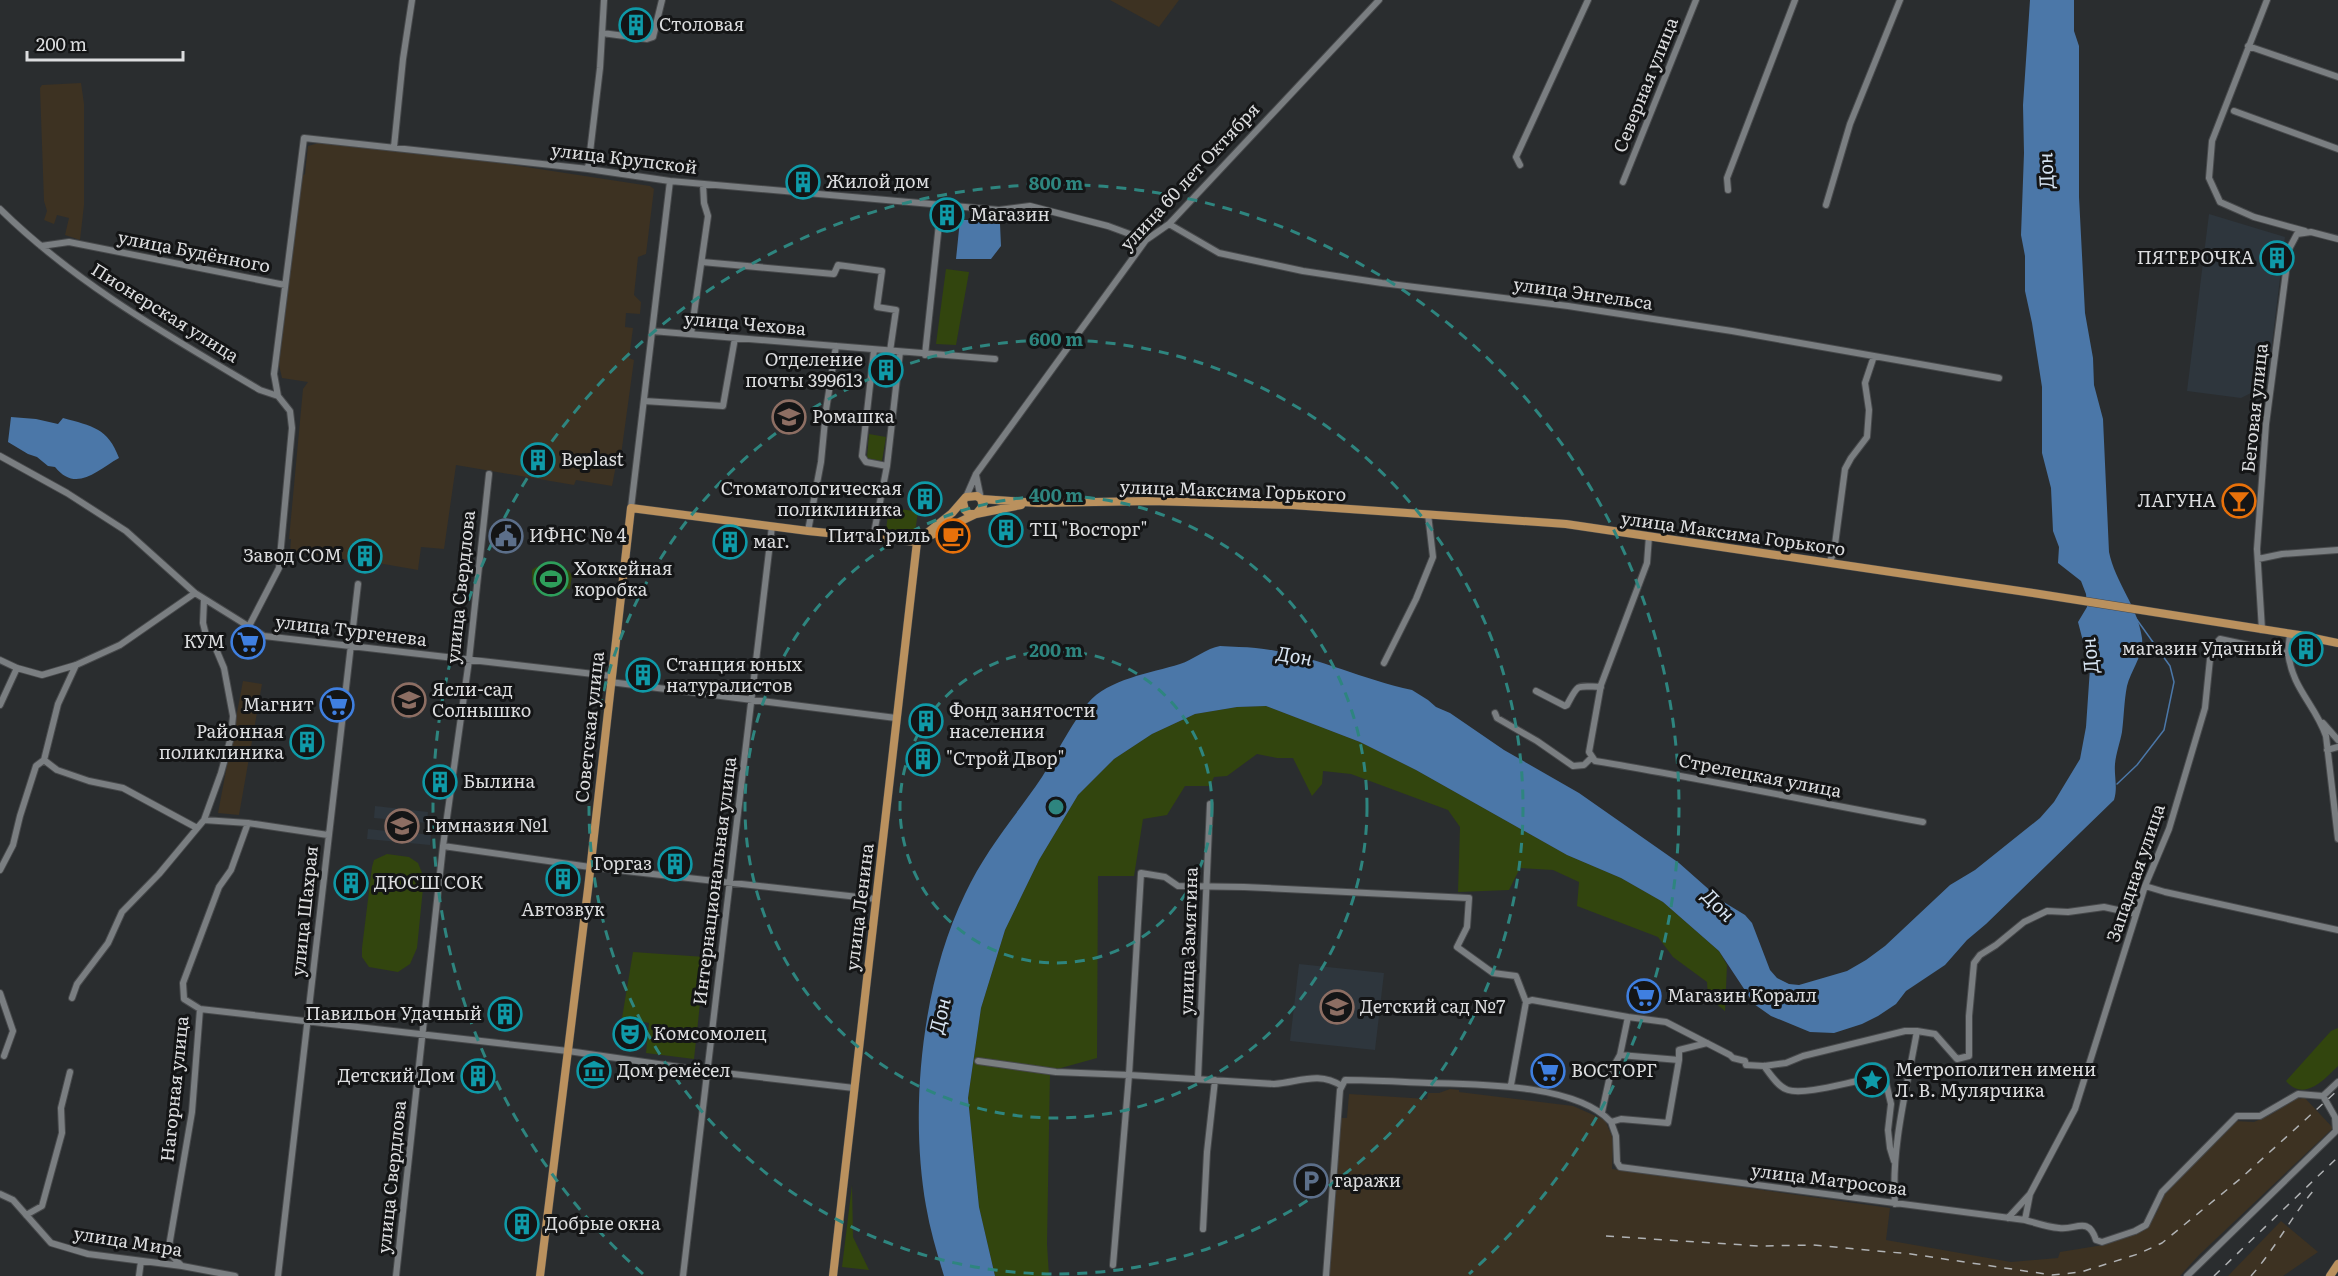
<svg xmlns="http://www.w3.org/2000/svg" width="2338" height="1276" font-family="Literata,serif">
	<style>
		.built { fill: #2e363d }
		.industrial { fill: #3d3222 }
		.green { fill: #32450e }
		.water { fill: #4b77a8 }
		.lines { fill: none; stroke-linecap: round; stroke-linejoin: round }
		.stream { stroke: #4b77a8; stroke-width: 1.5 }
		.minor-casing { stroke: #47494b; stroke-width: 8 }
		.major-casing { stroke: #47494b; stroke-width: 9 }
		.minor { stroke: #7a7e81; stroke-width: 6 }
		.major { stroke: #ba915e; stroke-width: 8 }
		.rail { stroke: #b0b2b4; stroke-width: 1.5; stroke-dasharray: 8 8; stroke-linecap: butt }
		.ring { fill: none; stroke: #2e857f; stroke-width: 3; stroke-dasharray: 10 8 }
		.labels { text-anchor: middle; stroke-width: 6; stroke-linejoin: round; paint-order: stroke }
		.poi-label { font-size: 18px; fill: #dcdddf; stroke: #141516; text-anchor: start }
		.street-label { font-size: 18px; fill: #dcdddf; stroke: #141516 }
		.water-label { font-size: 20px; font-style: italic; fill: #d7e4f2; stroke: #141516 }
		.centre { fill: #2e857f; stroke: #141516; stroke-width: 3 }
		.ring-label { font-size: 18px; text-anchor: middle; font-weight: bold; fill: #2e857f; stroke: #141516; stroke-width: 6; stroke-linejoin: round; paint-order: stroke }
	</style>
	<rect width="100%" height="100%" fill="#2a2d2f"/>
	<path class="built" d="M2209,214L2285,237L2267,385L2241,398L2187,391Z
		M408,682H417V694L424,695V706H412L411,719H403V705L393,704L394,694H408Z
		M375,806L428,812L427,823L408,821L406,832L431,835L430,845L367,839L368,829L396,832L397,820L374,818Z
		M1299,964L1384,973L1375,1050L1290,1041Z"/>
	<path class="industrial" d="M1110,0H1179L1159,27Z
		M81,83L84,104V205L80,240L65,235L69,218L57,215L54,224L44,220L47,211L44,201L40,88L42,85Z
		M319,143L487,161L650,186L654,189L646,254L638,257L634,295L641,302L640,314L626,313L625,327L633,328L629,358L634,360L621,455H618L612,486L576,480L574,485L456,465L444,549L421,547L418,570L372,562L371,564L365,563L364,568L357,566L356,561L290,552L291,539H289L303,389L308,382L282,378L279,365L301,177L305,174L308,146Z
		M243,681L262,684L239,815L218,813Z
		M1450,1089L1459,1090V1092L1573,1106L1605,1120L1613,1139L1612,1169L1890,1208L1886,1240L2011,1262L2058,1258L2060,1252L2103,1245L2146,1229L2157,1212L2166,1191L2235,1121L2254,1122L2272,1114L2298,1097L2300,1099L2304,1097L2333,1128L2199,1255L2180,1276H1329L1340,1118H1347L1349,1094L1427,1099L1428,1093H1439Z
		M2281,1221L2318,1252L2283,1276H2228Z"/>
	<path class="green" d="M946,269L969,272L956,345L936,344Z
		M869,434L886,437L882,461L867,458Z
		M889,507L918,512L915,532L886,530Z
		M536,567L568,570L572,575L570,589L532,585V570Z
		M1266,706L1360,742L1416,770L1567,855L1621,878L1663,902L1719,951L1727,965L1725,1011L1708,997L1707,982L1673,957L1658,937L1577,906L1579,882L1553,870L1520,868L1509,890L1458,892L1460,827L1448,810L1351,774L1323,771L1322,784L1312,796L1293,758H1277L1257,754L1227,776L1214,777L1210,786H1185L1167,815L1143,819L1134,876H1098L1097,1058L1050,1071L1047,1244L1049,1276H995L979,1207L968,1098L981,1008L1005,930L1039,860L1078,795L1114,759L1152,734L1195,714L1237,707Z
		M387,854L409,857L418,863L424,878L417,948L410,964L398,972L369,967L362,957V948L372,867L374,860Z
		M633,952L705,957L694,1059L646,1053L649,1023L622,1018Z
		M2338,1028V1066C2324,1080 2304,1102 2286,1081L2331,1031Z
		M852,1185L853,1237L869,1270L842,1267Z"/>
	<path class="water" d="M2030,0H2074V31L2079,46V197L2085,313L2093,358L2094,385L2103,419L2109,552C2115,582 2138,607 2142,638C2144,655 2131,670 2127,686C2124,701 2124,717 2122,732C2120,743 2116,753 2115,764C2114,777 2118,787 2114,800L1986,924L1967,940L1945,965L1906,991L1896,1004L1878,1016L1862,1024L1834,1033L1810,1032L1771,1016L1754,1004L1719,951L1663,902L1621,878L1567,855L1416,770L1360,742L1266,706L1237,707L1195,714L1152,734L1114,759L1078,795L1039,860L1005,930L981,1008L968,1098L979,1207L995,1276H944C937,1253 930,1230 926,1206C909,1109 922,982 965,894C986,849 1015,817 1042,777C1057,753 1070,726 1088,703C1108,679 1151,673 1180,664C1193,660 1207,648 1220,646C1226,646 1233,647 1239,647C1300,648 1354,678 1412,690L1428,700L1436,707L1450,713L1504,750L1579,793L1679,863L1722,901L1745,915L1752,923L1770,970L1777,978L1789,984L1799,985L1847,971L1866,960L1885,946L1950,885L1975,870L2040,818L2054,802L2080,759L2086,727L2090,668L2078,622L2087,607L2086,594L2081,581L2058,563L2059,547L2053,531L2051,488L2042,453V387L2032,323L2025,291V256L2021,235L2024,153L2023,105Z
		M960,220H990L1000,224L1001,246L991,259H956Z
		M11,417L36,419L58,424L63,418C92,426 108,428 119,458C96,471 76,493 55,467L48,466L37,457L28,454L8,442Z"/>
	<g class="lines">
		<path class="stream" d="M2117,784L2137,765L2164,730L2174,682L2170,666L2135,617"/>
		<defs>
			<path id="minor" d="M2267,0L2212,141L2209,178L2220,202L2254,217L2305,231
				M602,33L647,39L653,37L662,0
				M2248,46L2338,77
				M2234,111L2338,149
				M394,147L403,59L412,0
				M1520,165L1516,157L1588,0
				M588,169L600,68L604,0
				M1623,182L1696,0
				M1728,190L1727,178L1795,0
				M1826,205L1850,124L1900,0
				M0,209C76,284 169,336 260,390L278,396
				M1169,224L1219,253L1303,271L1382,283L1568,306L1732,331L1999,378
				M41,246L69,242L285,285
				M702,262L834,274L838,265L882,271L877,307L896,310L890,351
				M652,331L995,359
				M691,334L708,216L704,203L703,184
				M874,350L862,456L866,462L887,466
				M925,355L941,205
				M644,401L723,406L735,338
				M0,456L67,493L126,531L195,593L264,636L611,676
				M976,475L981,499
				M966,497L976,474L1146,240L1169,224L1379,0
				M631,508L670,181
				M808,531L821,462L826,410L836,346
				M1649,536L1647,563L1601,685L1589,752L1595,761C1705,779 1814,802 1923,822
				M873,538L887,466L900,352
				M2258,559L2282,554L2338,550
				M1829,563L1834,552L1845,469L1851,458L1867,437L1869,410L1865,383L1874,356
				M248,628L279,568L292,428L290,411L278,396L274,374L304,138L588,169L670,181L999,210L1030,206L1108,226L1146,240
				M2262,630L2257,549L2266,424L2289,249L2297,234L2311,232L2338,239
				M2288,652C2292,689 2315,704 2326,736L2338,839
				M0,660L17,668L42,675L76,665L120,645L195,593
				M1384,663L1416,599L1433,557L1428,514
				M610,682L896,718
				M1536,691L1565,706L1567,705C1579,683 1575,686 1601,687
				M0,705L17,668
				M1495,713L1497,718L1537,741L1573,766L1584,765L1592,757
				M2323,723L2338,740
				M2327,750L2338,747
				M44,760L57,770L89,781L123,788L197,828
				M204,820L248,823L328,835
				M248,823L231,870L219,887L183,983L184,999L200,1009L568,1051L707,1071L854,1088
				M443,846L590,867L876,899
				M0,870L13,845L20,816L36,766L44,760L58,704L76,665
				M2145,886L2165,892L2338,930
				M0,993L13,1031L4,1056
				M72,998L77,984L108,943L122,912L159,874L204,820L221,773L231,737L233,716L224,668L216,649L206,635L203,623L204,600
				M1679,1060V1050L1707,1043
				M978,1061L1056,1072L1129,1075L1141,873L1165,877L1178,886L1244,887L1469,898L1467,927L1457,947L1493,973L1516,976L1526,1002
				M1764,1066C1770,1074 1778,1087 1788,1090C1804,1095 1845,1083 1863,1080
				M1868,1068L1876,1066L1883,1070L1891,1104L1888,1130L1890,1148L1894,1161
				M1198,1079L1210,804
				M1511,1085L1526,1002L1532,1000L1628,1017
				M1602,1112L1611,1071L1620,1055L1628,1017L1666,1022L1730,1055L1733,1058L1745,1061L1746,1065L1764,1066L1786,1063L1803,1056L1905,1031H1917
				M1611,1122L1616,1136L1617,1162L1620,1167L2025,1220C2036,1223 2047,1227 2059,1228C2075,1231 2088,1215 2096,1240L2102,1242L2135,1231L2146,1225L2162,1192L2237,1116H2260L2298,1094L2323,1096L2338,1082
				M0,1194L13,1200L51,1243L88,1254L182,1266L235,1276
				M2030,1194L2075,1109L2145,886L2169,829L2205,708L2211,649L2220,639L2262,648L2279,654L2288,652L2290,634
				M1895,1204C1891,1146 1907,1088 1917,1031L1935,1034L1957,1059L1969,1056V1016L1974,963L1980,955L1996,945L2024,922L2047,911L2068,912L2104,907L2136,914
				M26,1215L42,1206L62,1133L61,1108L70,1072
				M2008,1218L2030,1194L2025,1220
				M1203,1229L1207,1152L1215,1080
				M1113,1265L1129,1075L1274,1084C1300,1082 1318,1071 1342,1086
				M182,1266L168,1252L192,1112L200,1009
				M139,1276L141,1261
				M278,1276L358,584
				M396,1276L443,846L469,660L489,474
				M683,1276L772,526
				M1326,1276L1340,1090L1345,1080C1373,1080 1401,1082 1429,1083C1478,1084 1577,1084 1611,1122L1621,1119L1668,1123L1679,1060L1620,1055
				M2187,1276L2336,1131L2335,1117L2323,1096"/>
			<path id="major" d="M981,499L1038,503L1151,501L1292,505L1566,524L2033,593L2299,635L2338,643
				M927,533L952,513L966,497L977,496L981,499L983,506L976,514H969L965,510L963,502
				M540,1276L588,889L631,508L808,531L917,542L976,514L1021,505
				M833,1276L917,542
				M2330,1276L2338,1264"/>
		</defs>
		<use href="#minor" class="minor-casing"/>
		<use href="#major" class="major-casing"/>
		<use href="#minor" class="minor"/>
		<use href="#major" class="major"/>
		<path class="rail" d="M1606,1236L1759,1246L1813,1245L1911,1254L2052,1275L2081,1272L2138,1254L2162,1243L2240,1179L2338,1090
			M2214,1276L2338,1157
			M2251,1276C2275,1249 2291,1217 2314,1190"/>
	</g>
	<g class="ring">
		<circle cx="1056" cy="807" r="156"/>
		<circle cx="1056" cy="807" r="311"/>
		<circle cx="1056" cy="807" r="467"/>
		<path d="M643 1274A623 623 0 1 1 1469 1274"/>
	</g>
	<defs>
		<symbol id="building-ring" viewBox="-11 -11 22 22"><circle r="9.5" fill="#141516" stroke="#0f9aa8" stroke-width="1.5"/><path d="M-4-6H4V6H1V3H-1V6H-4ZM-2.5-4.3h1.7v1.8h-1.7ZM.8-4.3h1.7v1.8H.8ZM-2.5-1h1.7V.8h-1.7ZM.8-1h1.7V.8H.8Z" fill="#0f9aa8"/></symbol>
		<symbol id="school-ring" viewBox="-11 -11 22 22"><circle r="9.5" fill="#141516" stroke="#8d6e63" stroke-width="1.5"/><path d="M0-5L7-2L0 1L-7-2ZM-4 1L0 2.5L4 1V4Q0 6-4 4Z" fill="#8d6e63"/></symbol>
		<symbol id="bar-ring" viewBox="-11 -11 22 22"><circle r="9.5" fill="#141516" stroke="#e8710a" stroke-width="1.5"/><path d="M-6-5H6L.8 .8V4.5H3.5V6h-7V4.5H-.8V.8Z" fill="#e8710a"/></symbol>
		<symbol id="civic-ring" viewBox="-11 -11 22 22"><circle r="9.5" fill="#141516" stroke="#5c6f8a" stroke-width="1.5"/><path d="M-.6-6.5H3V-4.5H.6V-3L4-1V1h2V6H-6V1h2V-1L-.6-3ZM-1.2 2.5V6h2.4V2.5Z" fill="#5c6f8a"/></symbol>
		<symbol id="cafe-ring" viewBox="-11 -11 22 22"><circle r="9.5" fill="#141516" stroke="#e8710a" stroke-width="1.5"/><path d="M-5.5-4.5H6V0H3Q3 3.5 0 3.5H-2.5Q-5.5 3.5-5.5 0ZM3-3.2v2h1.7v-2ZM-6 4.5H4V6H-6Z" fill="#e8710a"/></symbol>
		<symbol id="stadium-ring" viewBox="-11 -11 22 22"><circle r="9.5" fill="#141516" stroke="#2e9e5b" stroke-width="1.5"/><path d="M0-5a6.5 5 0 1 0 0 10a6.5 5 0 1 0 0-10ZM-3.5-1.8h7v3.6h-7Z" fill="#2e9e5b"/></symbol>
		<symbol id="supermarket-ring" viewBox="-11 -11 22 22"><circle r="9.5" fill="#141516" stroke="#3f7fe0" stroke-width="1.5"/><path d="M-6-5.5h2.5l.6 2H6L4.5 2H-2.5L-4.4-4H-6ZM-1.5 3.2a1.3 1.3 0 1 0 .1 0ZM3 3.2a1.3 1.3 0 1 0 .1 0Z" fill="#3f7fe0"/></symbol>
		<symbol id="theatre-ring" viewBox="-11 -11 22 22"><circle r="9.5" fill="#141516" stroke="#0f9aa8" stroke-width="1.5"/><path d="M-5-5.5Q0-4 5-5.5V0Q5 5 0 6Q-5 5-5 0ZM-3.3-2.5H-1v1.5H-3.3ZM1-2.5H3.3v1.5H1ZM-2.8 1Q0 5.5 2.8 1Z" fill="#0f9aa8"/></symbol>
		<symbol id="museum-ring" viewBox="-11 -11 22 22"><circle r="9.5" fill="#141516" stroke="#0f9aa8" stroke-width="1.5"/><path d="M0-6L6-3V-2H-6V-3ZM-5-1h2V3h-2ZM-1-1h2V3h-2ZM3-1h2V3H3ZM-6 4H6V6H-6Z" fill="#0f9aa8"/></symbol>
		<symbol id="sight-ring" viewBox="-11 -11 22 22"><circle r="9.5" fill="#141516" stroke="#0f9aa8" stroke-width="1.5"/><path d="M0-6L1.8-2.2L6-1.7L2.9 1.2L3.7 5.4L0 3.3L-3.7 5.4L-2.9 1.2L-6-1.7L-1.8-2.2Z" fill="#0f9aa8"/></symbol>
		<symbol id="parking-ring" viewBox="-11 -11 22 22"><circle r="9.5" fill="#141516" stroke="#5c6f8a" stroke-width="1.5"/><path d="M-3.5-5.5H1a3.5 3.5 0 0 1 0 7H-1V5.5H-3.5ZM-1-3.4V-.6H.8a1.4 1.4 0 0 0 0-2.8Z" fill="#5c6f8a"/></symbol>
	</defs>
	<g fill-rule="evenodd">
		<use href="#building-ring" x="617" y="6" width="38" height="38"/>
		<use href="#building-ring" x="784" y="163" width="38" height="38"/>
		<use href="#building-ring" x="928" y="196" width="38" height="38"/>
		<use href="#building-ring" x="2258" y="239" width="38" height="38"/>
		<use href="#building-ring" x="867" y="351" width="38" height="38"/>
		<use href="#school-ring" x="770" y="398" width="38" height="38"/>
		<use href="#building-ring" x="519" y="441" width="38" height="38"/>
		<use href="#building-ring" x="906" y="480" width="38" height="38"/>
		<use href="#bar-ring" x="2220" y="482" width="38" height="38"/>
		<use href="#building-ring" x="987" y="511" width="38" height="38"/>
		<use href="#civic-ring" x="487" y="517" width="38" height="38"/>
		<use href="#cafe-ring" x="934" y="517" width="38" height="38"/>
		<use href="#building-ring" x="711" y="523" width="38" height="38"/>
		<use href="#building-ring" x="346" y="537" width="38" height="38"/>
		<use href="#stadium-ring" x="532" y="560" width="38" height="38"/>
		<use href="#supermarket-ring" x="229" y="623" width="38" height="38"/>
		<use href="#building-ring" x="2287" y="630" width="38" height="38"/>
		<use href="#building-ring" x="624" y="656" width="38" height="38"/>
		<use href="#school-ring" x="390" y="681" width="38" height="38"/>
		<use href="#supermarket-ring" x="318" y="686" width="38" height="38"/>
		<use href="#building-ring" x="907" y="702" width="38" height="38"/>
		<use href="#building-ring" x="288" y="723" width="38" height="38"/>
		<use href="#building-ring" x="904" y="740" width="38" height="38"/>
		<use href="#building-ring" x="421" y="763" width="38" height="38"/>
		<use href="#school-ring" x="383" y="807" width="38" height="38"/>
		<use href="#building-ring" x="656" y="845" width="38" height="38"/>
		<use href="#building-ring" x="544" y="860" width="38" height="38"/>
		<use href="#building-ring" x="332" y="864" width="38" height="38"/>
		<use href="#supermarket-ring" x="1625" y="977" width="38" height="38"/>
		<use href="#school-ring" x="1318" y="988" width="38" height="38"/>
		<use href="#building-ring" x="486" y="995" width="38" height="38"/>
		<use href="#theatre-ring" x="611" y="1015" width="38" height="38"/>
		<use href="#museum-ring" x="575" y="1052" width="38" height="38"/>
		<use href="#supermarket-ring" x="1529" y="1052" width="38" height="38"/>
		<use href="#building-ring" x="459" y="1057" width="38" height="38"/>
		<use href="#sight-ring" x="1853" y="1061" width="38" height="38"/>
		<use href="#parking-ring" x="1292" y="1162" width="38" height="38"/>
		<use href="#building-ring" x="503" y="1205" width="38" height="38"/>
	</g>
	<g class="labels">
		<g class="poi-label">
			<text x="659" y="31">Столовая</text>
			<text x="826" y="188">Жилой дом</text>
			<text x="970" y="221">Магазин</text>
			<text x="2254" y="264" text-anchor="end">ПЯТЕРОЧКА</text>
			<text x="863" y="366" text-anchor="end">Отделение<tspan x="863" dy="21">почты 399613</tspan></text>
			<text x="812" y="423">Ромашка</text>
			<text x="561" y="466">Beplast</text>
			<text x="902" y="495" text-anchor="end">Стоматологическая<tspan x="902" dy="21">поликлиника</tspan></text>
			<text x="2216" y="507" text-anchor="end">ЛАГУНА</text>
			<text x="1029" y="536">ТЦ "Восторг"</text>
			<text x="529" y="542">ИФНС № 4</text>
			<text x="930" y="542" text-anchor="end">ПитаГриль</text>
			<text x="753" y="548">маг.</text>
			<text x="342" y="562" text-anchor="end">Завод СОМ</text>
			<text x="574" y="575">Хоккейная<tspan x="574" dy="21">коробка</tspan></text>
			<text x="225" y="648" text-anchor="end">КУМ</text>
			<text x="2283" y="655" text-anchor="end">магазин Удачный</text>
			<text x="666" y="671">Станция юных<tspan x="666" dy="21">натуралистов</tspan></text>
			<text x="432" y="696">Ясли-сад<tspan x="432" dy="21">Солнышко</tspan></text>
			<text x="314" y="711" text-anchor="end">Магнит</text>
			<text x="949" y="717">Фонд занятости<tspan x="949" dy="21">населения</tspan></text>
			<text x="284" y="738" text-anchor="end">Районная<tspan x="284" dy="21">поликлиника</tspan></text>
			<text x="946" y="765">"Строй Двор"</text>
			<text x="463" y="788">Былина</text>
			<text x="425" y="832">Гимназия №1</text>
			<text x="652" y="870" text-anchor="end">Горгаз</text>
			<text x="374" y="889">ДЮСШ СОК</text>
			<text x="563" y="916" text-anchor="middle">Автозвук</text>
			<text x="1667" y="1002">Магазин Коралл</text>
			<text x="1360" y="1013">Детский сад №7</text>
			<text x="482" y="1020" text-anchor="end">Павильон Удачный</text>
			<text x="653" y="1040">Комсомолец</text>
			<text x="1895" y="1076">Метрополитен имени<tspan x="1895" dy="21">Л. В. Мулярчика</tspan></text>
			<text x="617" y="1077">Дом ремёсел</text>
			<text x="1571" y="1077">ВОСТОРГ</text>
			<text x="455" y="1082" text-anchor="end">Детский Дом</text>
			<text x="1334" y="1187">гаражи</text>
			<text x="545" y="1230">Добрые окна</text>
		</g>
		<g class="street-label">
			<text transform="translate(1646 85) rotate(-68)" y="6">Северная улица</text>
			<text transform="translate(624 159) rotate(7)" y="6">улица Крупской</text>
			<text transform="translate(1190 177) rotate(-47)" y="6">улица 60 лет Октября</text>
			<text transform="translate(194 252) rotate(11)" y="6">улица Будённого</text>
			<text transform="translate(1583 294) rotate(8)" y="6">улица Энгельса</text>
			<text transform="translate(165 313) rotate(32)" y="6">Пионерская улица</text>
			<text transform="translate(745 324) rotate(5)" y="6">улица Чехова</text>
			<text transform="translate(2255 408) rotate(-84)" y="6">Беговая улица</text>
			<text transform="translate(1233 491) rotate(2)" y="6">улица Максима Горького</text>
			<text transform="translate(1733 534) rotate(8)" y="6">улица Максима Горького</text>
			<text transform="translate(461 587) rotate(-84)" y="6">улица Свердлова</text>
			<text transform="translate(351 631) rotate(7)" y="6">улица Тургенева</text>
			<text transform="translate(590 727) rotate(-84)" y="6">Советская улица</text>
			<text transform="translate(1760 776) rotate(11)" y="6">Стрелецкая улица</text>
			<text transform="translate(2136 873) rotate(-71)" y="6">Западная улица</text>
			<text transform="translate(715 881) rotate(-83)" y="6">Интернациональная улица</text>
			<text transform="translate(860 907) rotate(-83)" y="6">улица Ленина</text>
			<text transform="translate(305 911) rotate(-84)" y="6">улица Шахрая</text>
			<text transform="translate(1189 941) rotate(-88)" y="6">улица Замятина</text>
			<text transform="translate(175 1089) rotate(-84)" y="6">Нагорная улица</text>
			<text transform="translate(392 1177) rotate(-84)" y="6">улица Свердлова</text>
			<text transform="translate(1829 1180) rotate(7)" y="6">улица Матросова</text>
			<text transform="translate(128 1242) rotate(9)" y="6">улица Мира</text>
		</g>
		<g class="water-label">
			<text transform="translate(2046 171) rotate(-93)" y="7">Дон</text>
			<text transform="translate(1294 656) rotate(9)" y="7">Дон</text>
			<text transform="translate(2090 656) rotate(-96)" y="7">Дон</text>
			<text transform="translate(1718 905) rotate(45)" y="7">Дон</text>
			<text transform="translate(940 1016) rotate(-77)" y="7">Дон</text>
		</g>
	</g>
	<circle cx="1056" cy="807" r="9" class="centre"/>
	<g class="ring-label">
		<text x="1056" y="190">800 m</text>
		<text x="1056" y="346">600 m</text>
		<text x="1056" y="502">400 m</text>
		<text x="1056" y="657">200 m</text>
	</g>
	<path d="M27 51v9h156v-9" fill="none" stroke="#dcdddf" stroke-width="3"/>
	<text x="36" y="51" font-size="18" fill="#dcdddf" stroke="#141516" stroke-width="4.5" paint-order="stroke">200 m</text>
</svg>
